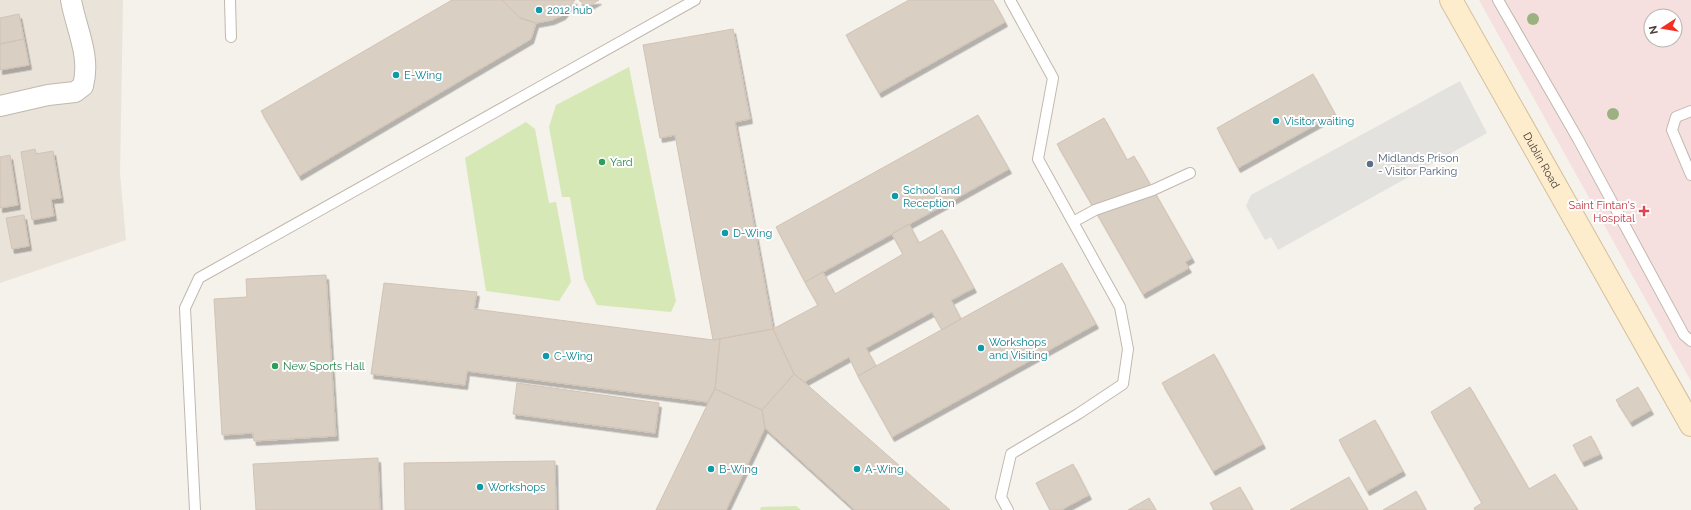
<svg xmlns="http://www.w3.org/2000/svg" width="1691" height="510" font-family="Raleway,sans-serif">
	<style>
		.residential { fill: #e9e3d9 }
		.medical { fill: #f5e0df; fill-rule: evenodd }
		.green { fill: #d6e8b5 }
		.parking { fill: #e4e2df }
		.building { fill: #dacfc3; stroke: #d2c3b4; filter: url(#shadow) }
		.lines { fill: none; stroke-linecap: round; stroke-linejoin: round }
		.lane-casing { stroke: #c1b8ad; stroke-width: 12 }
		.street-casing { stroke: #c1b8ad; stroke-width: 22 }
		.secondary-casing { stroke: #d4c09b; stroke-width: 24 }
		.lane { stroke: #fff; stroke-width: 10 }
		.street { stroke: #fff; stroke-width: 20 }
		.secondary { stroke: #feedcd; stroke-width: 22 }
		.tree { fill: #9bb182 }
		.culture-dot { fill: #0f9aa8; stroke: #fff; stroke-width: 1.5 }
		.leisure-dot { fill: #2e9e5b; stroke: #fff; stroke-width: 1.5 }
		.service-dot { fill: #5c6f8a; stroke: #fff; stroke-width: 1.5 }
		.health-dot { fill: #e0444e; stroke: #fff; stroke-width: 1.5 }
		.labels { text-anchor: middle; stroke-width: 4; stroke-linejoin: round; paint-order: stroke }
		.culture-label { font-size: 11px; fill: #0d838f; stroke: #fff; text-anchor: start }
		.service-label { font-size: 11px; fill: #4e5e75; stroke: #fff; text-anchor: start }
		.street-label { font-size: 11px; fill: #4a4139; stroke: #fff }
		.leisure-label { font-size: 11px; fill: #27864d; stroke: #fff; text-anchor: start }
		.health-label { font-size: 11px; fill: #be3a42; stroke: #fff; text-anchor: end }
	</style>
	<defs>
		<filter id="shadow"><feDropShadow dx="2.5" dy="4.5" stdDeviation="0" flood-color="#0004"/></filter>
	</defs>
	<rect width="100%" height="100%" fill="#f5f1eb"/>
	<path class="residential" d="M0,0H123L120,173L126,240L0,283Z"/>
	<path class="medical" d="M1479,0H1691V381ZM1651,16H1675V40H1651Z"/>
	<path class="green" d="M629,67L676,301L671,312L597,305L584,279L570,197H562L549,127L556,105Z
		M526,122L535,129L549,203L556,202L571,282L559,301L486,291L465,158Z
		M796,506L801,510H760L761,507Z"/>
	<path class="parking" d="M1460,81L1487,133L1278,250L1271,237L1265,240L1246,206L1251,195Z"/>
	<path class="building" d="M452,0H502L520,18L536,23L531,39L299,176L261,111Z
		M502,0H575L563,15L552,20L536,23L520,18Z
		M579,0H599L587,7Z
		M909,0H993L1005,22L879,93L846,35Z
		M19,14L24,39L0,44V18Z
		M733,29L750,119L735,122L773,329L713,340L675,135L660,138L643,45Z
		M24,39L29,65L0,70V44Z
		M1313,74L1335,114L1238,168L1217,128Z
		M978,115L1009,169L805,282L776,227Z
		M1104,118L1127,160L1134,156L1192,258L1185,262L1189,268L1143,294L1057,144Z
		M35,149L36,154L53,151L61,198L51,199L54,216L32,220L21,152Z
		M10,155L18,205L0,208V157Z
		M24,215L29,246L12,249L6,218Z
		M909,224L919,243L942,230L974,288L951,300L961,319L942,330L932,312L866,348L876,366L858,376L849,357L804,382L794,374L773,329L818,305L805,282L823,272L835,294L903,254L892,234Z
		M1062,263L1096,324L892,437L858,376Z
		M326,275L336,436L254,441L253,433L222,435L214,299L247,297L246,279Z
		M384,283L477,292L474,309L713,340L720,339L715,389L707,402L467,371L465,385L371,374Z
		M773,329L794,374L762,410L715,389L720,339Z
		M1214,354L1263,444L1213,471L1162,383Z
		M794,374L804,382L950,510H855L765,428L762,410Z
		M517,383L659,403L655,433L513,414Z
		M1470,387L1529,489L1555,474L1578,510H1475L1474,508L1482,503L1431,412Z
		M1638,387L1651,410L1630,422L1616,400Z
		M715,389L762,410L765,428L726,510H656Z
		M1375,420L1403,471L1367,491L1339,440Z
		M1591,436L1600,454L1582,462L1573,445Z
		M378,458L380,510H256L253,464Z
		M555,461L556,510H405L404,463Z
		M1073,464L1089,495L1061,510H1050L1036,483Z
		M1349,477L1368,510H1290Z
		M1240,487L1253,510H1214L1210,503Z
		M1416,491L1426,510H1383Z
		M1149,498L1156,510H1128Z"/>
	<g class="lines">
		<defs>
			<path id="lane" d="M230,0L231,37
				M1498,0L1578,139L1684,335L1691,341
				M1691,111L1676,117L1672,130L1691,175
				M1073,222L1095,210L1153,190L1190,173
				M195,510L185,308L199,278L695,0
				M1008,510L1001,497L1011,454L1078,414L1123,384L1128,349L1120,307L1038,159L1053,78L1010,0"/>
			<path id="street" d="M0,106L48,95L75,92L83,86C91,55 76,29 71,0"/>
			<g id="secondary">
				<path id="s1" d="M1451,0L1691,425"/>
			</g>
		</defs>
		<use href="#lane" class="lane-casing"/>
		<use href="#street" class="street-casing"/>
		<use href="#secondary" class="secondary-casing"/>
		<use href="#lane" class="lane"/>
		<use href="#street" class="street"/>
		<use href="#secondary" class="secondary"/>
	</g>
	<g class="tree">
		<circle cx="1533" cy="19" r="6"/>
		<circle cx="1613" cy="114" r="6"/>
	</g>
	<g class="culture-dot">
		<circle cx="539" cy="10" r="4"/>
		<circle cx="396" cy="75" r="4"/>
		<circle cx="1276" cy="121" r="4"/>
		<circle cx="895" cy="196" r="4"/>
		<circle cx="725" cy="233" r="4"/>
		<circle cx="981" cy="348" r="4"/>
		<circle cx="546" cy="356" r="4"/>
		<circle cx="711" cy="469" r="4"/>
		<circle cx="857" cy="469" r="4"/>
		<circle cx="480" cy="487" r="4"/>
	</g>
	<g class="leisure-dot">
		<circle cx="602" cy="162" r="4"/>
		<circle cx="275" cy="366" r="4"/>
	</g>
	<circle class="service-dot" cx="1370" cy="164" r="4"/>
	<path class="health-dot" d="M1642 205h4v4h4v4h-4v4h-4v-4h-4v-4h4z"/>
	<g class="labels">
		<g class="culture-label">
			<text x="547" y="14">2012 hub</text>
			<text x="404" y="79">E-Wing</text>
			<text x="1284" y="125">Visitor waiting</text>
			<text x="903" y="194">School and<tspan x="903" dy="13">Reception</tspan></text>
			<text x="733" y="237">D-Wing</text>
			<text x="989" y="346">Workshops<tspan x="989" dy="13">and Visiting</tspan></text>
			<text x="554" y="360">C-Wing</text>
			<text x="719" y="473">B-Wing</text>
			<text x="865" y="473">A-Wing</text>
			<text x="488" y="491">Workshops</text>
		</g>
		<g class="service-label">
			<text x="1378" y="162">Midlands Prison<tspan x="1378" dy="13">- Visitor Parking</tspan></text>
		</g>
		<g class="street-label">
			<text dy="4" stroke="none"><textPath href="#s1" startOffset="184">Dublin Road</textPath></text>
		</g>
		<g class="leisure-label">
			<text x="610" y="166">Yard</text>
			<text x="283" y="370">New Sports Hall</text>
		</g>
		<g class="health-label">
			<text x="1635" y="209">Saint Fintan's<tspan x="1635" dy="13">Hospital</tspan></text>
		</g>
	</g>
	<g transform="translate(1663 28) rotate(258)"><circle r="19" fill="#ffffff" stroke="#b7b3b0"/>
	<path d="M0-3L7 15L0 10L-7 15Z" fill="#f62d21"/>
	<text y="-6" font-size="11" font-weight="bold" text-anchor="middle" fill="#4a4139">N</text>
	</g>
</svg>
